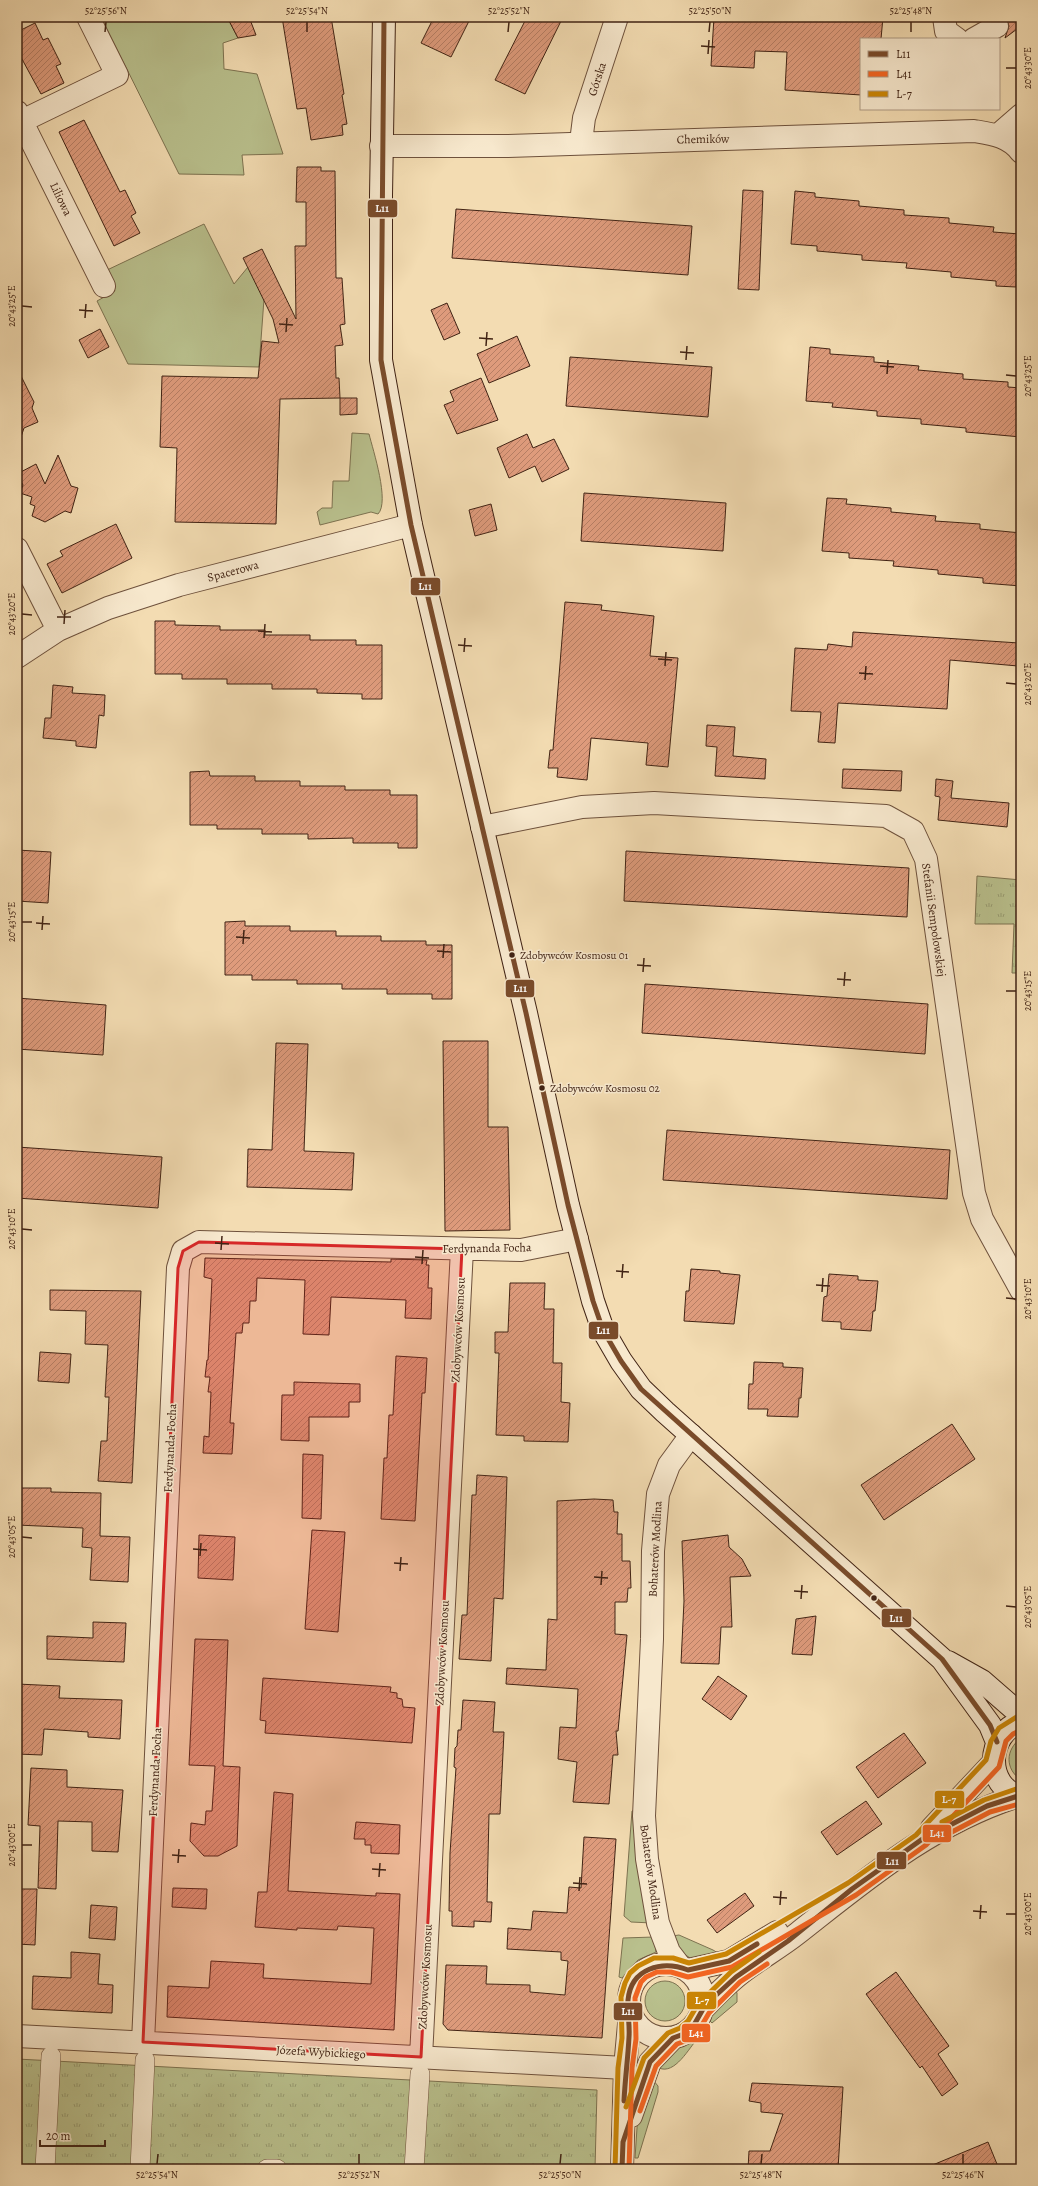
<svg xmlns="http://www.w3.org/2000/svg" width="1038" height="2186" font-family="Alegreya,serif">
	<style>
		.grass { fill: #b9c08d; stroke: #7d7250 }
		.park { fill: url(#park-tufts); stroke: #7d7250 }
		.building { fill: url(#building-hatch); stroke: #412314 }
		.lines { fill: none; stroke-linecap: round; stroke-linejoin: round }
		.pedestrian-casing { stroke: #6e513c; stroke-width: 20 }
		.minor-casing { stroke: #6e513c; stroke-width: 24 }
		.tertiary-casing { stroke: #6e513c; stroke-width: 24 }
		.secondary-casing { stroke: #412314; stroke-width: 24 }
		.pedestrian { stroke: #f7e8cd; stroke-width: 19 }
		.minor { stroke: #f7e8cd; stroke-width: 22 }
		.tertiary { stroke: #f7e8cd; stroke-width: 22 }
		.secondary { stroke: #f7e8cd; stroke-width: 22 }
		.bus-1-casing { stroke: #f7e8cd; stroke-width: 8 }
		.bus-2-casing { stroke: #f7e8cd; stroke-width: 8 }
		.bus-3-casing { stroke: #f7e8cd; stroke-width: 8 }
		.bus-1 { stroke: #7a4b2a; stroke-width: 5 }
		.bus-2 { stroke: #f26522; stroke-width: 5 }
		.bus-3 { stroke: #ca8505; stroke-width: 5 }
		.marked { fill: #d62828; fill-opacity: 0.2; stroke: #d62828; stroke-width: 3; stroke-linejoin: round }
		.ticks { fill: none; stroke: #412314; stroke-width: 1.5 }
		.bus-dot { fill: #412314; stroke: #f7e8cd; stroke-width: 1.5 }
		.labels { text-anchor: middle; stroke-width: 3; stroke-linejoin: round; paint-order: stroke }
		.bus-label { font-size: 11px; fill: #412314; stroke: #f7e8cd; text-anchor: start }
		.street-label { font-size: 12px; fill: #412314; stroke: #f7e8cd }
		.line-badge { stroke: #f7e8cd; stroke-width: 1.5 }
		.badge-label { font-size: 11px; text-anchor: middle; font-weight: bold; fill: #fff }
		.neatline { fill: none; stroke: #412314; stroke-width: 1.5 }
		.ticks-label { font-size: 10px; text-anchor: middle; fill: #412314 }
	</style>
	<defs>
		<pattern id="park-tufts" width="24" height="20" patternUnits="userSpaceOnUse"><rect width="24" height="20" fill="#b9c08d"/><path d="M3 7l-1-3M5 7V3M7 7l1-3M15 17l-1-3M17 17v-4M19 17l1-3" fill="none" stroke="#989c72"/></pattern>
		<pattern id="building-hatch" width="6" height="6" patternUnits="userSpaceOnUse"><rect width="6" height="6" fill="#de9b7c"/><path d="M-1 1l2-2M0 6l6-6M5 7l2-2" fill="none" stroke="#b67e64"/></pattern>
	</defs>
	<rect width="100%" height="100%" fill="#f3dcb2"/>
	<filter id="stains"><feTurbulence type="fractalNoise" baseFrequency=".005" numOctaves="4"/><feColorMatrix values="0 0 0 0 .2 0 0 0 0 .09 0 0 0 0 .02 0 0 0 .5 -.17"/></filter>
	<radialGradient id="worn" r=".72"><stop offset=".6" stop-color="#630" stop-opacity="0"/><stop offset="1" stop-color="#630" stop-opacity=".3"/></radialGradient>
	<path class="grass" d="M101,17H227L238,38L223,43L224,69L257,74L283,154L242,155L244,175L179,174Z
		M204,224L234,284L248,267L264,299L259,367L128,364L97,301L115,291L105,271Z
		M352,433L369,434C373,450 390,502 378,514L371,512L320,525L317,512L322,508H332L333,481H349Z
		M1021,1738V1780C1005,1769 1005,1750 1021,1738Z
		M638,1810L652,1923L631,1922L624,1916L632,1811Z
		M679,1935L713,1950L718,1953L692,1959L682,1953L672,1936Z
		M654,1937L656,1952L638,1960L622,1978L619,1977L623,1938Z
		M645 2001a20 20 0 1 1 40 0a20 20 0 1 1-40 0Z
		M733,1986L737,1993V2002L712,2023L710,2021L713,2012Z
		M698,2038C689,2048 675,2075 659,2068L671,2052Z
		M653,2080L658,2086V2092L638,2158H635L638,2113Z"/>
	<path class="park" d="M977,876L1021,880V973H1012L1014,924H975Z
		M17,2059L597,2090L595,2169H17Z"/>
	<path class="building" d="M227,17H249L256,35L238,38Z
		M282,17H331L344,94L342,95L347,124L342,125L343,135L311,140L306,108L297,109Z
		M434,17H471L451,57L421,43Z
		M527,17H563L525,94L495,80Z
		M714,17H883L881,39H861V95L785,90L787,52L755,51L754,68L711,66Z
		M1005,17H1021V26L1005,38L1009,26Z
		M35,23L43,40L48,38L61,64L56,66L64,83L41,94L17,50V32Z
		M84,120L120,192L125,190L136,213L131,216L140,233L114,246L59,132Z
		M297,167H321V171H335L336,278H342L345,324L340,325L343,345L335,346L336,378H339L340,398L280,399L276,524L175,522L177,448L160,447L162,376L258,378L262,341L279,343L273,319L243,258L262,249L296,319L295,246H306V202H296Z
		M743,190L763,191L759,290L738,289Z
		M795,191L815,193V197L859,201V206L904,210V215L949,218V223L994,227L993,232L1020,234L1016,287L996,286V281L951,277V272L906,268L907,263L862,260V255L817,251V246L791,244Z
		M456,209L692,226L688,275L452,258Z
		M447,303L460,333L444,340L431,310Z
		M100,329L109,347L88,358L79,340Z
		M517,336L530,366L489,383L477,354Z
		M810,347L830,349V354L874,357V362L919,366L918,370L963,374V379L1008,382V387L1021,388V437L966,432V428L921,424V419L877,416V411L832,407L833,403L806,401Z
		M570,357L712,367L708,417L566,406Z
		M17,368L34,402L32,408L38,422L24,428L19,443L17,442Z
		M481,378L498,420L457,434L444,405L454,401L450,391Z
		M340,398H357V414L340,415Z
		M527,434L533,448L554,439L569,469L542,482L535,466L509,478L497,448Z
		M58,455L71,486L78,488L71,513L65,511L45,522L32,516L35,506L30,504L32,497L20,493L23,485L17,474L36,464L45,484Z
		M584,493L726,503L723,551L581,541Z
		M827,498L847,499L846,504L891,508V512L936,516L935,521L980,524V529L1021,533V586L983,583V578L938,574V570L893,566L894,561L849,558V553L822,551Z
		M491,504L497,530L475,536L469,510Z
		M116,524L132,558L62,593L47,564L63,556L60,551Z
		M565,602L602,605L601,610L654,616L650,656L678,658L668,767L646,765L648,743L591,738L587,780L557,777L558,768H548L550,750H553Z
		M155,621H175V625L220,626V630H265V635H310V640H356V645H382V699H362V694L317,693V689H272V684H227V679H182V674H155Z
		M853,632L1019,643L1018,666L950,660L947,709L838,703L835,743L818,742L821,712L791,711L795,648L827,650L828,644L852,647Z
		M53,685L73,687L72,693L105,695L104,716L99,715L96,748L76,746V741L43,738L45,718H51Z
		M707,725L735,727L733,756L766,759L765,779L715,776L717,747L706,746Z
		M843,769L902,771L901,791L842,788Z
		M209,771L210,776H255V781H300V786H345V790H390V795H417V848H398V843H353V838L308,839V834H262V829H217V825H190V772Z
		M936,779L953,781L951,798L1009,803L1007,827L938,820L940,797L935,796Z
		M17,850L51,852L48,903L17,901Z
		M626,851L909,868L907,917L624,901Z
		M245,921V926H290V931H336V936H381V941H426V945H452V999H432V994H387V989H342V984H297V980H252V975H225V922Z
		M645,984L928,1004L925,1054L642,1033Z
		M17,998L106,1005L103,1055L17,1049Z
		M443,1041H488V1127H508L510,1230L445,1231Z
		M276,1043L308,1044L304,1151L354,1153L352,1190L247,1187L248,1149L272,1150Z
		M667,1130L950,1150L947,1199L663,1180Z
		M17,1147L162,1157L158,1208L17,1198Z
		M205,1258L391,1262V1259L427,1260L426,1265H429L428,1288H432L431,1319L405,1318L406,1300L331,1297L329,1335L303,1334L305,1280L257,1278L256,1301H250L249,1323H243L242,1333H236L230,1423H234L232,1454L203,1453L204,1436L209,1437L211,1392H208L210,1377H205L207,1360H208L212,1279L204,1277Z
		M691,1269L720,1271V1273L740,1275L734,1324L684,1321L686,1291H689Z
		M829,1274L858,1276V1280L878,1281L875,1311H873L871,1331L841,1329V1322L822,1321L824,1297L827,1296Z
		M510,1283H545L544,1309H554L553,1363H562L561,1402L570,1403L568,1442L524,1441V1436L496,1435L499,1353H495V1332H508Z
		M50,1290L141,1291L132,1483L98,1481L101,1441H107L109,1397H105L108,1345L85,1344L86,1311L50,1310Z
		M40,1352L71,1354L69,1383L38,1381Z
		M396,1356L427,1358L425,1393H422L415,1521L381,1519L384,1458H387L389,1415H393Z
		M754,1362L783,1363V1367L803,1368L801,1398H799L798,1417L767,1416L768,1409H748L749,1384H753Z
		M294,1382L360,1384V1402H349V1417H309V1441L281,1440L282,1395H294Z
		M952,1424L975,1459L884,1520L861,1485Z
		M303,1454L323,1455L321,1519L302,1518Z
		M477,1475L507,1477L503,1599L494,1598L491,1661L459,1659L462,1615H467L472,1495H476Z
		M17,1488H51V1492L101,1493L100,1536L130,1537L128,1582L90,1580L92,1548L82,1547L83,1528L17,1525Z
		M594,1499L613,1500L614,1512H618L617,1534H622V1561H630L631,1588H628L627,1602H615V1634L627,1635L618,1731H616L618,1755H613L609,1804L573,1802L577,1762L558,1759L560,1727L576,1728L578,1689L506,1684L507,1668L546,1670L548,1619L557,1620V1501Z
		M312,1530L345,1532L338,1632L305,1629Z
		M199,1535L235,1537L233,1580L198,1578Z
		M728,1535L729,1547L742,1559L751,1576L730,1577L732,1627H721L719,1664L681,1663L684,1601L682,1541Z
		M816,1616L812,1655L792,1654L796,1619Z
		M93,1622L126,1623L124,1662L47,1659V1636L93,1638Z
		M195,1639L228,1640L223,1766L240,1767L237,1846L218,1856H204L190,1841L191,1823L205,1825L206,1811H212L215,1766L189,1765Z
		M718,1676L747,1696L731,1720L702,1699Z
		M263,1678L391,1687L390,1692L397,1693V1698L402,1699L403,1707L415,1708L412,1743L265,1733L266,1721L260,1720Z
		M17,1684L60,1686L59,1698L122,1700L120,1739L88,1737V1732L44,1729L42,1755L17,1754Z
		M463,1700L495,1702L493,1732H504L500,1814H489L487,1902H492L491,1922L474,1921V1927L452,1926V1911H449L450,1853L456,1768L454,1767L455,1748L457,1746L458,1730H461Z
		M904,1733L926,1763L878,1798L856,1767Z
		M31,1768L67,1770V1787L123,1790L118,1852L92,1851V1822L58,1821L56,1889L38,1888L40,1826L28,1825Z
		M274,1792L293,1794L288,1891L376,1896V1893L400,1894L394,2030L167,2017L168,1986L209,1988L211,1961L264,1964L263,1978L371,1984L374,1928L338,1926L337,1930L297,1928V1930L255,1927L258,1892H267Z
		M866,1801L882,1824L837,1855L821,1832Z
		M356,1822L400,1825L399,1854L371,1853V1845H365V1839H354Z
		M584,1837L616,1839L602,2038L448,2030L443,2024L446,1965L487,1966L486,1984L530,1985V1992L565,1995L568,1961L561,1960V1952L507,1949L508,1928L531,1930L533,1911L567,1913L569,1887L581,1888Z
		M173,1888L207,1889L206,1909L172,1907Z
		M17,1889H37L35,1945L17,1944Z
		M745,1893L754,1906L717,1933L707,1920Z
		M91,1905L117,1907L115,1940L89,1938Z
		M71,1952L100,1954L98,1984L113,1985L112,2013L32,2009L33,1976L71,1978Z
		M896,1972L949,2046L938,2054L958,2084L942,2096L922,2066L920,2068L866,1994Z
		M752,2083L843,2087L838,2169H748L749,2151H770L783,2114L761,2112V2103L749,2101Z
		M988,2142L999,2169H923Z"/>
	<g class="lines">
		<defs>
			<path id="pedestrian" d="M45,2169L51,2056
				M140,2169L145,2060
				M267,2169H277
				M414,2169L420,2074"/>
			<path id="minor" d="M944,17L946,31L957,39
				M974,39L997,26
				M17,112L104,286
				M22,121L117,75L88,17
				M998,135L1021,115
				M581,142L584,118L617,17
				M381,146H508L974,131C992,134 1009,136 1021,152
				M17,549L58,630
				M17,657L58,630L108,608L179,585L411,525
				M482,827L582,807L654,803L886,816L913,831L926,859L974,1193L982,1219L1021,1290
				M679,1965L669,1952L658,1923L647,1859L644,1816L652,1639L653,1551L658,1494L669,1465L691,1435
				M17,2036L625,2068
				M143,2042L178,1268L183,1251L199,1242L521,1250L577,1239
				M421,2057L462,1249"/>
			<path id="tertiary" d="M932,1828L993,1763
				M629 2001a37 37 0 1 1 74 0a37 37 0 1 1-74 0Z
				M688,1970L729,1961L777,1932
				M703,2009C713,1998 724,1987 736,1977C755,1961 778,1949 798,1933C868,1878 931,1824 1018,1796
				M631,2116L650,2062L673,2038
				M622,2169L625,2068L630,2013"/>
			<path id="secondary" d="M384,17L381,195V360L411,525L526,1013L568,1205L593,1301L603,1330L621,1361L641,1389L665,1412L942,1659L990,1725L997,1742
				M948,1662L982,1681L1021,1715
				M1021,1722C986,1733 984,1787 1021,1797"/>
		</defs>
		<use href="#pedestrian" class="pedestrian-casing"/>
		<use href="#minor" class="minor-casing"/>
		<use href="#tertiary" class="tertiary-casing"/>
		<use href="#secondary" class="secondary-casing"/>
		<use href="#pedestrian" class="pedestrian"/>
		<use href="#minor" class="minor"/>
		<use href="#tertiary" class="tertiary"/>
		<use href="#secondary" class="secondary"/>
		<defs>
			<path id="bus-1" d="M384,17L381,360L411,525L526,1013L568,1205L593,1301L603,1330L621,1361L641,1389L942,1659L990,1725L997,1742
				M688,1970L729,1961L757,1944
				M624,2101C625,2079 628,2058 629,2037C630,2024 627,2012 628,2000C631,1968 662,1960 688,1970
				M622,2169L623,2142L650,2062L673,2038L684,2034L694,2025L703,2009L714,1997L736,1977L788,1941L852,1889L921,1840L987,1806L1018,1796"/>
			<path id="bus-2" d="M948,1834L990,1812L1019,1804
				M640,2111L656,2066L677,2044L688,2040L699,2030L709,2013L740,1982L767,1964
				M629,2169L632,2068L636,2039L635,1998L641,1982L646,1977L657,1972H671L688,1977L732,1967L856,1895L926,1845L999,1767L1006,1741L1013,1734L1021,1730"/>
			<path id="bus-3" d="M942,1822L984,1800L1016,1789L1021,1790
				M626,2107L644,2058L668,2033L680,2028L688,2021L698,2004L731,1972L759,1952
				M615,2169L618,2068L622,2038L621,1997L625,1983L630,1973L638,1966L654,1958H673L689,1963L726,1954L848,1883L916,1835L986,1760L991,1741L999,1728L1018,1716"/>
		</defs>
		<use href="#bus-1" class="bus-1-casing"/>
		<use href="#bus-2" class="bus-2-casing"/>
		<use href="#bus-3" class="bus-3-casing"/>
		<use href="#bus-1" class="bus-1"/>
		<use href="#bus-2" class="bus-2"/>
		<use href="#bus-3" class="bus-3"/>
	</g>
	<path class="marked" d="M199,1242L462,1249L421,2057L143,2042L178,1268L183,1251Z"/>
	<path class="ticks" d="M105,32L106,22M307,32V22M508,32L509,22M709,32L710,22M911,32V22M701,46L715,47M708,54L709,40M1006,68H1016M22,306L32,307M79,310L93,311M85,318L86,304M279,324L293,325M286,332L287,318M479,338L493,339M486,346L487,332M680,352L694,353M686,360L687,346M880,366L894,367M887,374L888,360M1006,375L1016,376M22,614L32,615M57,617H71M64,624L65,610M258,631L272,632M264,638L265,624M458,645L472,646M464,652L465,638M658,659L672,660M665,666L666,652M859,673L873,674M865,680L866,666M1006,683L1016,684M22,922H32M36,923L50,924M42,930L43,916M236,937L250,938M243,944L244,930M437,951L451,952M443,958L444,944M637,965L651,966M643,972L644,958M837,979L851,980M844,986L845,972M1006,991H1016M22,1229L32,1230M215,1243L229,1244M221,1250L222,1236M415,1257L429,1258M422,1264L423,1250M616,1271L629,1272M622,1278L623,1264M816,1285L830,1286M822,1292L823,1278M1006,1298L1016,1299M22,1537L32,1538M193,1549L207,1550M200,1556L201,1543M394,1563L408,1564M400,1571L401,1557M594,1577L608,1578M601,1585L602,1571M794,1591L808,1592M801,1599L802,1585M1006,1606L1016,1607M22,1845H32M172,1855L186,1856M178,1863L179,1849M372,1869L386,1870M379,1877L380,1863M573,1883L587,1884M579,1891L580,1877M773,1897L787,1898M780,1905L781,1891M973,1911L987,1912M1006,1914H1016M980,1919L981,1905M157,2164L158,2154M359,2164V2154M560,2164L561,2154M761,2164L762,2154M963,2164V2154"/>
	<g class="bus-dot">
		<circle cx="512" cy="955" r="3.5"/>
		<circle cx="542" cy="1088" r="3.5"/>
		<circle cx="874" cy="1598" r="3.5"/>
	</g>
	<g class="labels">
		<g class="bus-label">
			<text x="520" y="959">Zdobywców Kosmosu 01</text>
			<text x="550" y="1092">Zdobywców Kosmosu 02</text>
		</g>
		<g class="street-label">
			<text transform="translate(597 79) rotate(-72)" y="4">Górska</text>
			<text transform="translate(703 139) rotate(-1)" y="4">Chemików</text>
			<text transform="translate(61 199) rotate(64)" y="4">Liliowa</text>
			<text transform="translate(233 571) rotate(-15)" y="4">Spacerowa</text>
			<text transform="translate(934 920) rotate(82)" y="4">Stefanii Sempołowskiej</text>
			<text transform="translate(487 1248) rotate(-1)" y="4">Ferdynanda Focha</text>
			<text transform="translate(458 1330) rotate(-87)" y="4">Zdobywców Kosmosu</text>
			<text transform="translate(170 1448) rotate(-87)" y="4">Ferdynanda Focha</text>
			<text transform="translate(655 1549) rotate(-87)" y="4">Bohaterów Modlina</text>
			<text transform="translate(442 1653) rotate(-87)" y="4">Zdobywców Kosmosu</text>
			<text transform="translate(155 1772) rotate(-87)" y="4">Ferdynanda Focha</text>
			<text transform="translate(651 1872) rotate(82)" y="4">Bohaterów Modlina</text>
			<text transform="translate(425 1977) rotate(-87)" y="4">Zdobywców Kosmosu</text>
			<text transform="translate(321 2052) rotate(3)" y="4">Józefa Wybickiego</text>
		</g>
	</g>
	<g class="line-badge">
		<rect x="367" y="199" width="31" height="19" rx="4" fill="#7a4b2a"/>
		<rect x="410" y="577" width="31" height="19" rx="4" fill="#7a4b2a"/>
		<rect x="505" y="979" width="30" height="19" rx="4" fill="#7a4b2a"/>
		<rect x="588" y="1321" width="31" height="19" rx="4" fill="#7a4b2a"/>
		<rect x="881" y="1608" width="31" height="20" rx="4" fill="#7a4b2a"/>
		<rect x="934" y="1790" width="31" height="19" rx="4" fill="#ca8505"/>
		<rect x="922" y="1824" width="30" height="19" rx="4" fill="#f26522"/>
		<rect x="876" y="1851" width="31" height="19" rx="4" fill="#7a4b2a"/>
		<rect x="686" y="1991" width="31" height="19" rx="4" fill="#ca8505"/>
		<rect x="613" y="2002" width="30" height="19" rx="4" fill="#7a4b2a"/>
		<rect x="681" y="2023" width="30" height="20" rx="4" fill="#f26522"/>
	</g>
	<g class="badge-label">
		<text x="382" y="212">L11</text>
		<text x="425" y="590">L11</text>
		<text x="520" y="992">L11</text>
		<text x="603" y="1334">L11</text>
		<text x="896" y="1622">L11</text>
		<text x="949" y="1803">L-7</text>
		<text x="937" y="1837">L41</text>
		<text x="892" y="1865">L11</text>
		<text x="702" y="2004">L-7</text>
		<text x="628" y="2015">L11</text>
		<text x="696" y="2037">L41</text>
	</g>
	<rect width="1038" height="2186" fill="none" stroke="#f3dcb2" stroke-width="44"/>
	<rect x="860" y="38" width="140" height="72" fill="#f7e8cd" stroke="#ae9983"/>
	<rect x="868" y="51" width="20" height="6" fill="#7a4b2a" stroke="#ae9983"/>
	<text x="896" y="58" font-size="12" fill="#412314">L11</text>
	<rect x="868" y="71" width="20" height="6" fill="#f26522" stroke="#ae9983"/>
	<text x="896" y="78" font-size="12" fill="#412314">L41</text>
	<rect x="868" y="91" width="20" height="6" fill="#ca8505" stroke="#ae9983"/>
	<text x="896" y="98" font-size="12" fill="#412314">L-7</text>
	<path d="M40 2140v6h65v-6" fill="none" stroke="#412314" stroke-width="2"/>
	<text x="46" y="2140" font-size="12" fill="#412314" stroke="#f7e8cd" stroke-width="3" paint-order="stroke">20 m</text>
	<rect x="22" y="22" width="994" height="2142" class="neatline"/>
	<g class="ticks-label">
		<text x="106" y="14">52°25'56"N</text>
		<text x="307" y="14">52°25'54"N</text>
		<text x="509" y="14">52°25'52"N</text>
		<text x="710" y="14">52°25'50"N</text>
		<text x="911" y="14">52°25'48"N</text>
		<text transform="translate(1027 68) rotate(-90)" y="4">20°43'30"E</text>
		<text transform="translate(11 306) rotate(-90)" y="4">20°43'25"E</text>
		<text transform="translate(1027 376) rotate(-90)" y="4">20°43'25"E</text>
		<text transform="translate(11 614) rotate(-90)" y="4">20°43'20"E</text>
		<text transform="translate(1027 684) rotate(-90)" y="4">20°43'20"E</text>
		<text transform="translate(11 922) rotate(-90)" y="4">20°43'15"E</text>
		<text transform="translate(1027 991) rotate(-90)" y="4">20°43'15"E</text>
		<text transform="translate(11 1229) rotate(-90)" y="4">20°43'10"E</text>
		<text transform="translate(1027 1299) rotate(-90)" y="4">20°43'10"E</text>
		<text transform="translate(11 1537) rotate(-90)" y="4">20°43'05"E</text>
		<text transform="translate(1027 1607) rotate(-90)" y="4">20°43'05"E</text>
		<text transform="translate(11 1845) rotate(-90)" y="4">20°43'00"E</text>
		<text transform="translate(1027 1914) rotate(-90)" y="4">20°43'00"E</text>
		<text x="157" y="2178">52°25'54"N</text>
		<text x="359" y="2178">52°25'52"N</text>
		<text x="560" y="2178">52°25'50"N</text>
		<text x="761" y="2178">52°25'48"N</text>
		<text x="963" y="2178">52°25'46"N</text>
	</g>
	<rect width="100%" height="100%" filter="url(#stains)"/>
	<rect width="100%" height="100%" fill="url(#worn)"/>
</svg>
